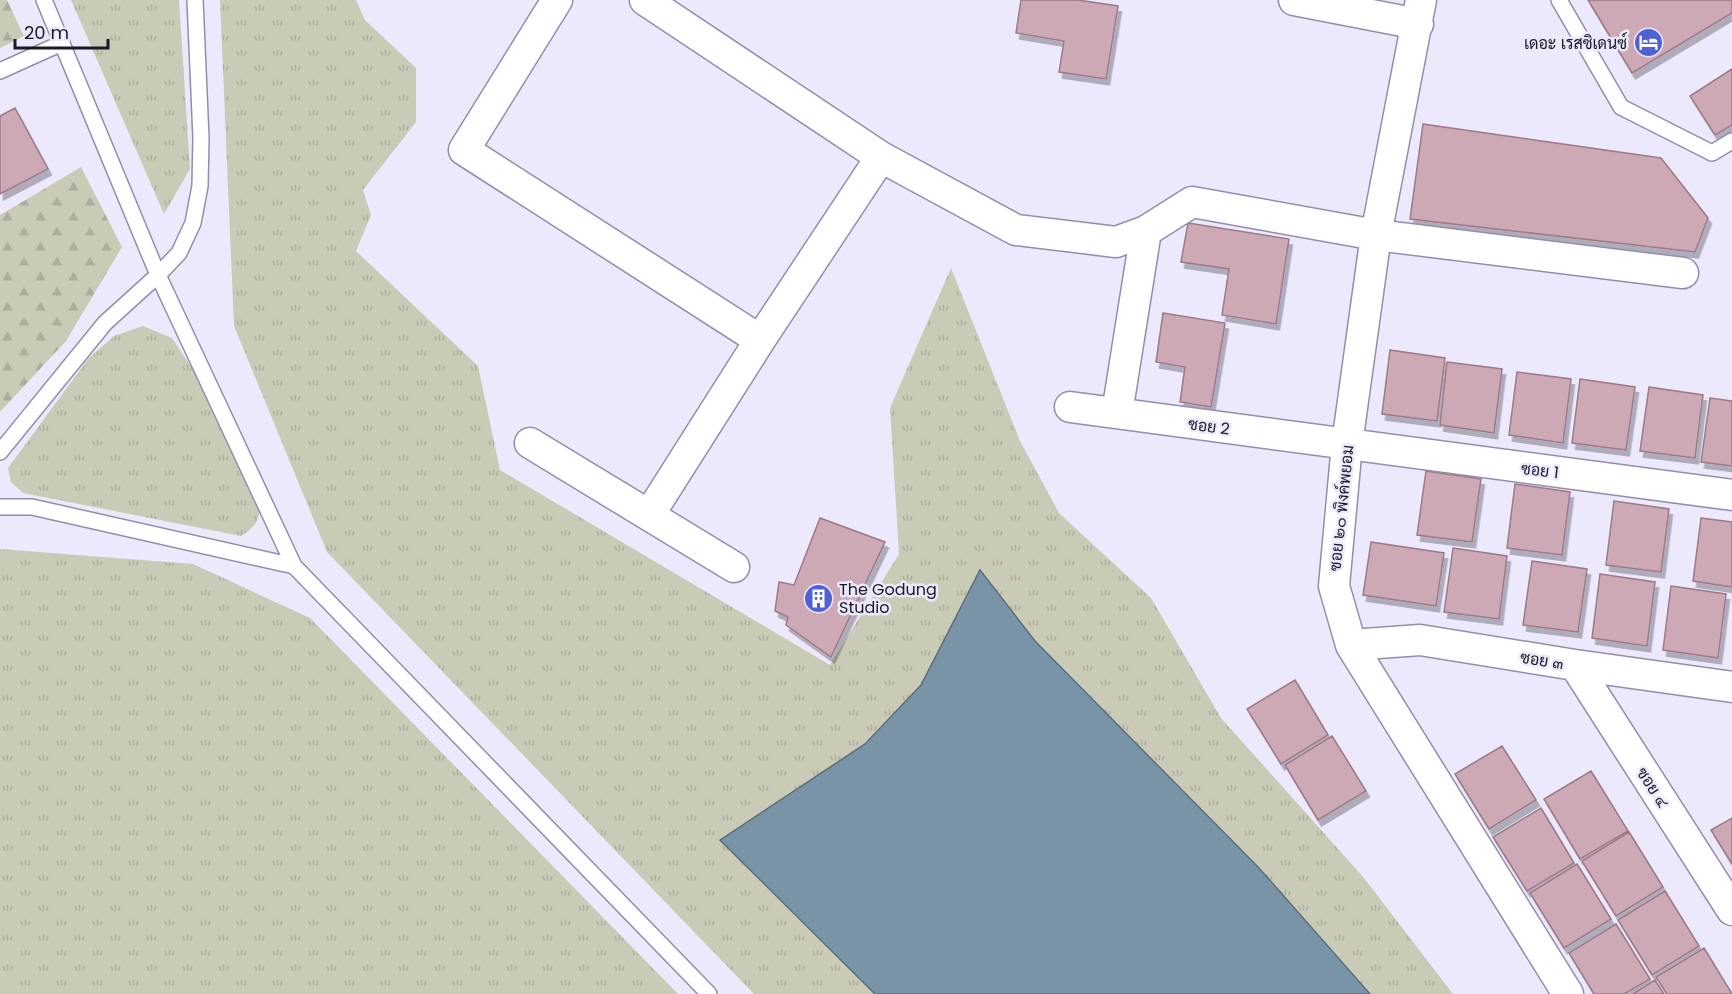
<svg xmlns="http://www.w3.org/2000/svg" width="1732" height="994" font-family="Poppins,Sarabun,sans-serif">
	<style>
		.grass { fill: url(#grass-tufts) }
		.forest { fill: url(#forest-firs) }
		.water { fill: #7894a6; stroke: #5c6f7f; stroke-width: 1.5 }
		.building { fill: #cda9b6; stroke: #9c7a87; stroke-width: 1.5; filter: url(#shadow) }
		.lines { fill: none; stroke-linecap: round; stroke-linejoin: round }
		.lane-casing { stroke: #948dac; stroke-width: 18 }
		.street-casing { stroke: #948dac; stroke-width: 33 }
		.lane { stroke: #fff; stroke-width: 15 }
		.street { stroke: #fff; stroke-width: 30 }
		.labels { text-anchor: middle; stroke-width: 5; stroke-linejoin: round; paint-order: stroke }
		.poi-label { font-size: 16px; fill: #1c1925; stroke: #ede9fd; text-anchor: end }
		.street-label { font-size: 16px; fill: #1c1925; stroke: #ede9fd }
	</style>
	<defs>
		<pattern id="grass-tufts" width="24" height="20" patternUnits="userSpaceOnUse" patternTransform="scale(1.5)"><rect width="24" height="20" fill="#cacbb7"/><path d="M3 7l-1-3M5 7V3M7 7l1-3M15 17l-1-3M17 17v-4M19 17l1-3" fill="none" stroke="#adae9d"/></pattern>
		<pattern id="forest-firs" width="22" height="20" patternUnits="userSpaceOnUse" patternTransform="scale(1.5)"><rect width="22" height="20" fill="#cacbb7"/><path d="M5 1l3.5 6h-7zM16 11l3.5 6h-7z" fill="#adae9d"/></pattern>
		<filter id="shadow"><feDropShadow dx="3.5" dy="6" stdDeviation="0" flood-color="#0004"/></filter>
	</defs>
	<rect width="100%" height="100%" fill="#ede9fd"/>
	<path class="grass" d="M71,0H179L190,169L164,214Z
		M220,0H356L365,20L416,68V122L363,190L371,215L356,251L478,366L500,470L830,665L899,554L890,408L951,268L1020,441L1059,513L1151,598L1221,718L1364,878L1453,994H1370L1259,868L1035,641L980,571L921,685L865,744L721,840L875,994H754L327,552L234,326Z
		M143,326L172,338L196,374L260,495C260,516 260,524 241,536L23,493L11,482L8,468L88,359L114,336Z
		M0,549L193,564L310,618L678,994H0Z"/>
	<path class="forest" d="M0,0H7L24,36L0,48Z
		M81,167L122,247L66,341L0,412V215Z"/>
	<path class="water" d="M980,570L1035,641L1259,868L1370,994H875L720,840L865,744L921,685Z"/>
	<path class="building" d="M1021,0H1078L1118,6L1106,79L1059,72L1064,41L1016,33Z
		M1588,0H1732V13L1632,73Z
		M1732,69V125L1715,135L1690,96Z
		M15,108L48,169L0,194V116Z
		M1423,124L1661,158L1708,218L1695,252L1410,219Z
		M1188,223L1289,239L1276,324L1222,315L1229,269L1181,262Z
		M1163,313L1225,323L1211,407L1180,402L1185,367L1156,362Z
		M1390,350L1445,358L1437,421L1382,414Z
		M1447,362L1502,369L1494,433L1440,425Z
		M1517,372L1571,379L1563,443L1509,435Z
		M1580,379L1635,387L1626,450L1572,443Z
		M1649,387L1703,395L1695,458L1640,451Z
		M1710,398L1732,401V466L1701,462Z
		M1426,471L1481,479L1472,542L1417,535Z
		M1515,484L1570,492L1562,555L1507,548Z
		M1614,501L1669,509L1661,572L1606,565Z
		M820,518L885,542L831,657L786,625L788,617L775,611L779,582L794,585Z
		M1701,518L1732,522V587L1693,581Z
		M1371,542L1444,553L1436,606L1363,595Z
		M1453,548L1507,556L1499,619L1444,612Z
		M1532,561L1587,569L1578,632L1523,625Z
		M1600,574L1655,582L1647,646L1592,638Z
		M1671,586L1726,594L1718,658L1663,650Z
		M1295,680L1328,735L1281,764L1247,709Z
		M1332,736L1366,791L1318,820L1285,765Z
		M1502,746L1536,800L1489,829L1455,774Z
		M1591,771L1628,831L1580,859L1544,799Z
		M1541,808L1574,863L1527,891L1493,837Z
		M1732,818V864L1711,830Z
		M1629,832L1663,887L1616,916L1582,861Z
		M1577,864L1611,919L1564,948L1530,893Z
		M1665,891L1699,946L1652,975L1618,920Z
		M1616,924L1650,979L1624,994H1594L1569,953Z
		M1704,948L1732,994H1667L1656,977Z
		M1655,980L1664,994H1633Z"/>
	<g class="lines">
		<defs>
			<path id="lane" d="M44,0L158,275L294,566L709,994
				M1559,0L1621,107L1712,153L1732,141
				M0,71L62,43
				M0,452L105,323L158,275L179,253L193,223L200,186L201,138L195,0
				M0,507H32L294,566"/>
			<path id="street" d="M557,0L464,150L760,340
				M645,0L881,157L1016,230L1116,242L1146,231L1192,202L1376,235L1683,273
				M1294,0L1418,24
				M1421,0L1376,235L1347,444L1334,586L1351,645L1568,994
				M1070,407L1732,495
				M1117,413L1146,231
				M530,443L734,567
				M649,515L760,340L881,157
				M1351,645L1420,640L1575,665L1732,687
				M1575,665L1732,910"/>
		</defs>
		<use href="#lane" class="lane-casing"/>
		<use href="#street" class="street-casing"/>
		<use href="#lane" class="lane"/>
		<use href="#street" class="street"/>
	</g>
	<defs>
		<symbol id="hotel-disc" viewBox="-11 -11 22 22"><circle r="9.5" fill="#5160d5" stroke="#ede9fd"/><path d="M-6-4.5h1.5V1H6V5H4.5V3h-9V5H-6ZM-4 0a1.8 1.8 0 1 1 3.6 0ZM.5 0V-2.5h3Q6-2.5 6 0Z" fill="#fff"/></symbol>
		<symbol id="building-disc" viewBox="-11 -11 22 22"><circle r="9.5" fill="#5160d5" stroke="#ede9fd"/><path d="M-4-6H4V6H1V3H-1V6H-4ZM-2.5-4.3h1.7v1.8h-1.7ZM.8-4.3h1.7v1.8H.8ZM-2.5-1h1.7V.8h-1.7ZM.8-1h1.7V.8H.8Z" fill="#fff"/></symbol>
	</defs>
	<g fill-rule="evenodd">
		<use href="#hotel-disc" x="1632" y="26" width="33" height="33"/>
		<use href="#building-disc" x="802" y="582" width="33" height="33"/>
	</g>
	<g class="labels">
		<g class="poi-label">
			<text x="1627" y="49">เดอะ เรสซิเดนซ์</text>
			<text x="839" y="595" text-anchor="start">The Godung<tspan x="839" dy="18">Studio</tspan></text>
		</g>
		<g class="street-label">
			<text transform="translate(1209 426) rotate(8)" y="6">ซอย 2</text>
			<text transform="translate(1540 470) rotate(7)" y="6">ซอย 1</text>
			<text transform="translate(1341 508) rotate(-84)" y="6">ซอย ๒๐ พิงค์พยอม</text>
			<text transform="translate(1542 660) rotate(9)" y="6">ซอย ๓</text>
			<text transform="translate(1653 787) rotate(57)" y="6">ซอย ๔</text>
		</g>
	</g>
	<path d="M15 39v9h93v-9" fill="none" stroke="#1c1925" stroke-width="3"/>
	<text x="24" y="39" font-size="18" fill="#1c1925" stroke="#ede9fd" stroke-width="4.5" paint-order="stroke">20 m</text>
</svg>
